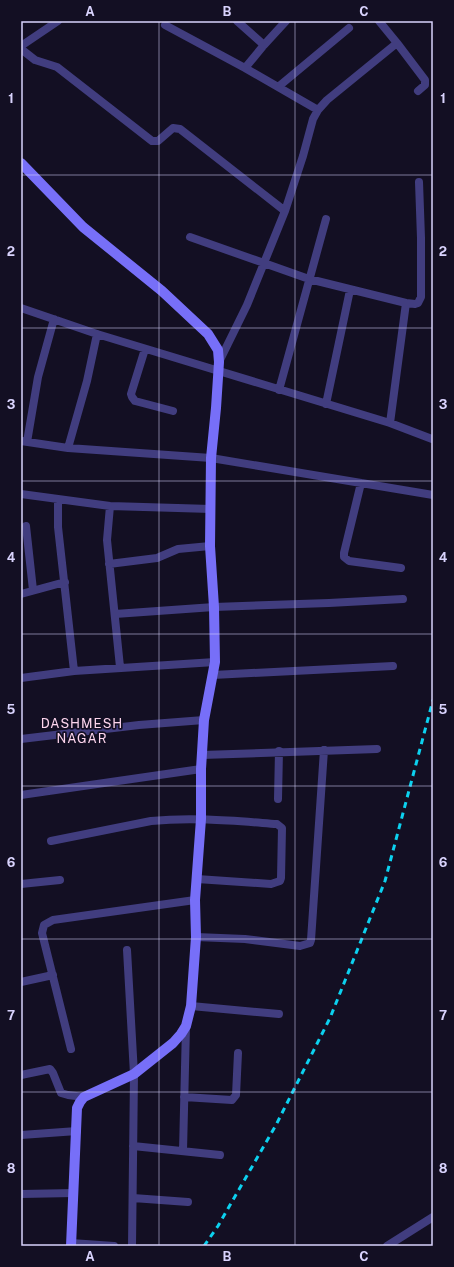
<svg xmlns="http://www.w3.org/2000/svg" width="454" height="1267" font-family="'Public Sans',sans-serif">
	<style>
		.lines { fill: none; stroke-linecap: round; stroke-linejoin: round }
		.street { stroke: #413d7f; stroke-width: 8 }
		.secondary { stroke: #776ff8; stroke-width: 10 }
		.rail { stroke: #0cd1ef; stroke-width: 3; stroke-dasharray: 6 5; stroke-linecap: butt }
		.grid { fill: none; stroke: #d9d3fd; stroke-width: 1; stroke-opacity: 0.55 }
		.labels { text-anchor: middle; stroke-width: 3.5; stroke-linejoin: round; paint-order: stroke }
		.neighbourhood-label { font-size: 13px; letter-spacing: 1px; fill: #fdd5ed; stroke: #130f23 }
		.neatline { fill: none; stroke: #d9d3fd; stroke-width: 1.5 }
		.grid-label { font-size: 13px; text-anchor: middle; font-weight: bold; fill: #d9d3fd }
	</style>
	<rect width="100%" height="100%" fill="#130f23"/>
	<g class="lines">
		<path class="street" d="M237,21L264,45
			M379,21L397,43L425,80V85L418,91
			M165,25L245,68L318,110
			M21,46L58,21
			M21,49L35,60L57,67L152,141H158L173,128L180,129L285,211
			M245,68L264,45L286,21
			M278,87L349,28
			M190,237L309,279L406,303L415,304L418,303L421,297V238L419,182
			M21,308L97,334L390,423L432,439
			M145,349L131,394L132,397L135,401L173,411
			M219,362L247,305L285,211L303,156L313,119L318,110L327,100L397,43
			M279,390L326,219
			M326,404L350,290
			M390,423L406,303
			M21,441L68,448L211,458L433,495
			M27,442L38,377L54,319
			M68,448L87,381L97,334
			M361,483L344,553V557L349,561L401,568
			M21,494L110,506L211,509
			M58,499V527L74,671
			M110,506L107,540L120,667
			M26,526L33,590
			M109,564L157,558L178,549L210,546
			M21,594L65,582
			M115,614L214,607L329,603L403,599
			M213,675L393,666
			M21,678L74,671L215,662
			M21,739L139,725L204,720
			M202,755L377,749
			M21,795L201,769
			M278,799L279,751
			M51,841L151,821C194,817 235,821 277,824L282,828L281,878L280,881L271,884L197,879
			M21,884L60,880
			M196,937L245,939L300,946L310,943L311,940L324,750
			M127,950L134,1074L132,1246
			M21,982L53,975
			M191,1006L279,1014
			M71,1049L42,933L44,925L53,920L195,900
			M21,1075L50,1069L53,1073L61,1093L68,1095L84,1097
			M184,1097L232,1100L236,1095L238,1053
			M21,1135L77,1131
			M133,1146L220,1155
			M183,1151L186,1026
			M21,1194L74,1193
			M133,1198L188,1202
			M71,1243L114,1246
			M387,1246L433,1217"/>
		<path class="secondary" d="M21,163L83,227L162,291L208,334L218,350L219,362L216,408L211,458L210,546L214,607L215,662L204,720L201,769V819L195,900L196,937L191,1006L186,1026L181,1034L173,1043L134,1074L84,1097L80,1102L77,1108L71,1246"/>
		<path class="rail" d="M204,1246L218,1226L276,1125L330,1018L385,881L433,700"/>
	</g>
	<path class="grid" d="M159,21V1246M295,21V1246M21,175H433M21,328H433M21,481H433M21,634H433M21,786H433M21,939H433M21,1092H433"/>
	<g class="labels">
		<g class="neighbourhood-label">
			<text x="82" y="728">DASHMESH<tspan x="82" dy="15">NAGAR</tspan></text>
		</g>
	</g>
	<rect width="454" height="1267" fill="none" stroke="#130f23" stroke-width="44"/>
	<rect x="22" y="22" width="410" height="1223" class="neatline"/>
	<g class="grid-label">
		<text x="90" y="16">A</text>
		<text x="227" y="16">B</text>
		<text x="364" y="16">C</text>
		<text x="11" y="103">1</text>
		<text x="443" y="103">1</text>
		<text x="11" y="256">2</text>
		<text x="443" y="256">2</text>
		<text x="11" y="409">3</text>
		<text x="443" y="409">3</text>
		<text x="11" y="562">4</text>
		<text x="443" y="562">4</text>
		<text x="11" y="714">5</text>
		<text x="443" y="714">5</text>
		<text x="11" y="867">6</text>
		<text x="443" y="867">6</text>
		<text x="11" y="1020">7</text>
		<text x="443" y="1020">7</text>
		<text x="11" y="1173">8</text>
		<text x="443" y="1173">8</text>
		<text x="90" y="1261">A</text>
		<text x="227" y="1261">B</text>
		<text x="364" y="1261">C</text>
	</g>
</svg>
